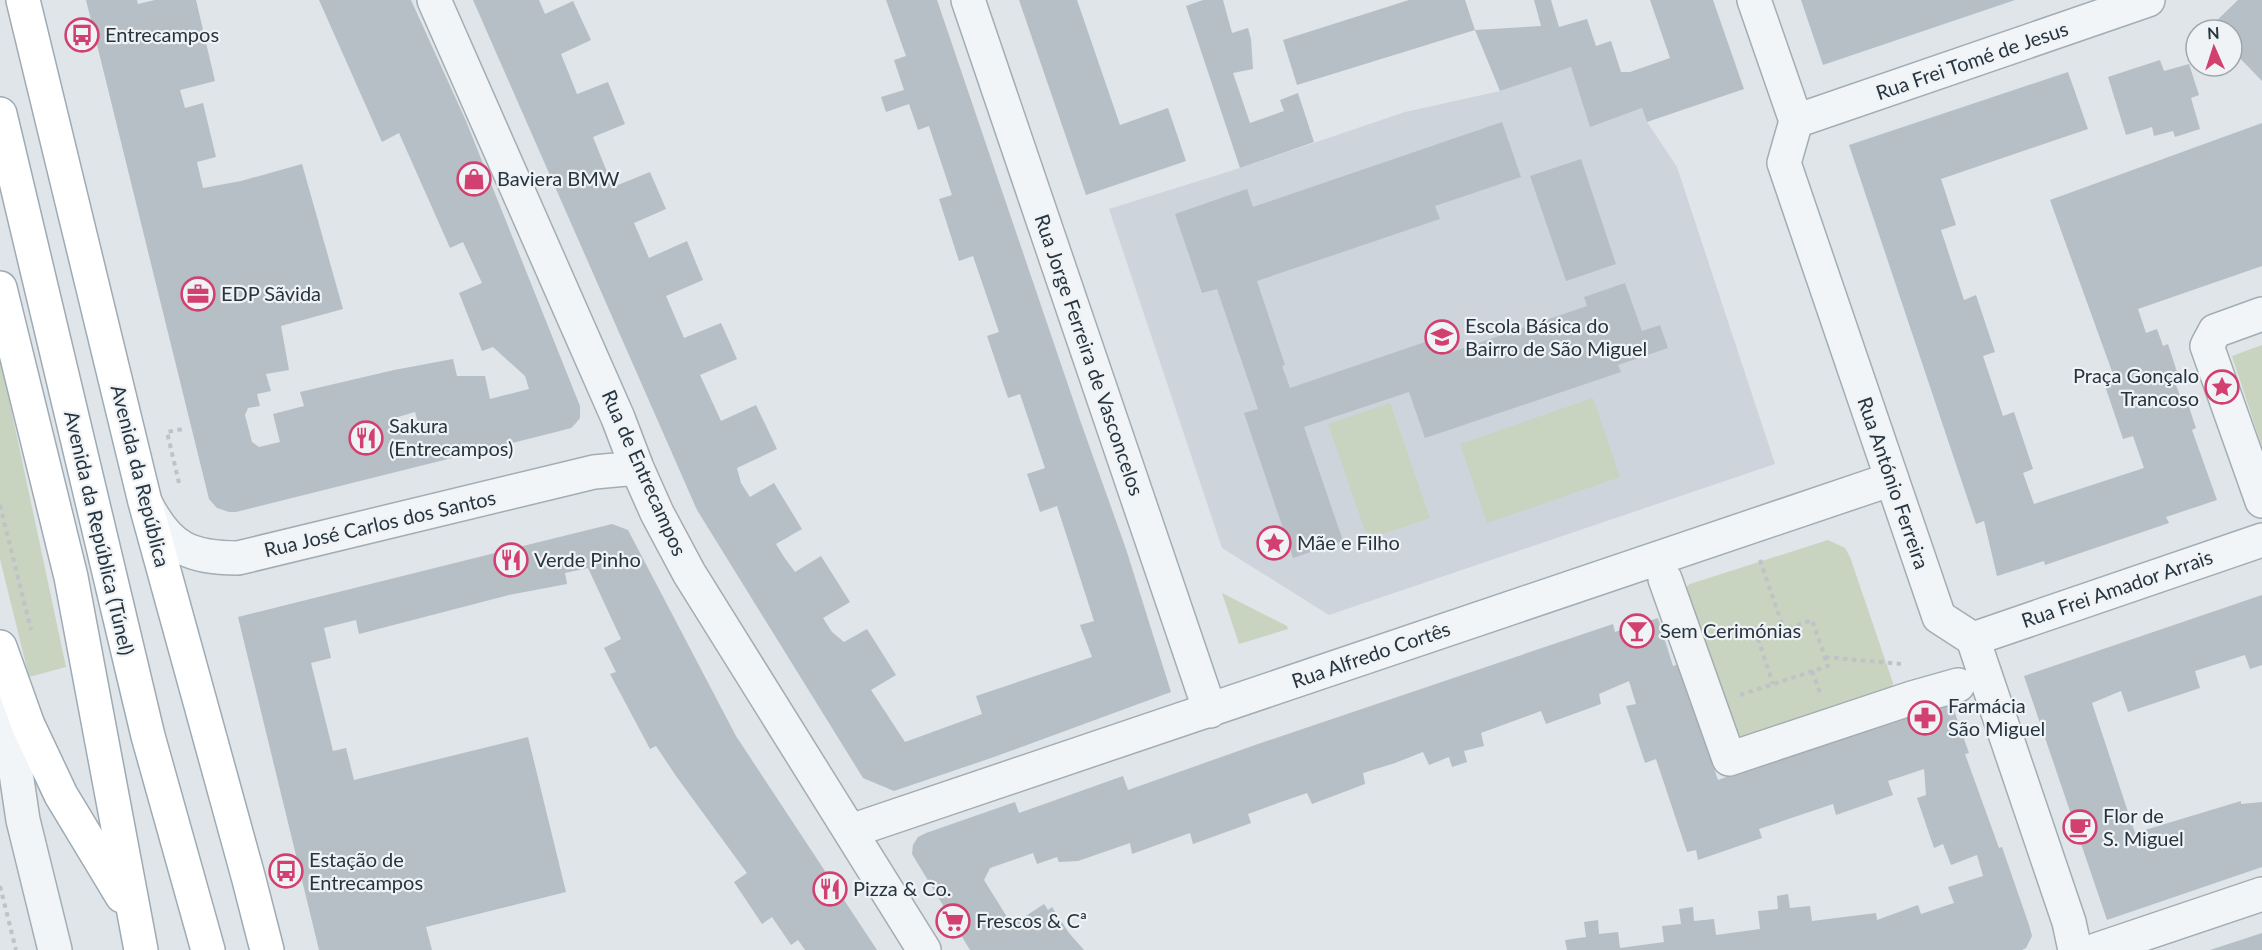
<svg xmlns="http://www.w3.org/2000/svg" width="2262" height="950" font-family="Lato,sans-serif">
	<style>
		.built { fill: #cdd4db }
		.green { fill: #c8d3c0 }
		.building { fill: #b6bfc6; fill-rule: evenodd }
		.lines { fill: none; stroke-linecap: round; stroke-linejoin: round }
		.minor-casing { stroke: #a4adb3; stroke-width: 36 }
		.major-casing { stroke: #9eabb5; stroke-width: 36 }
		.path { stroke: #bdc3c7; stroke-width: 4; stroke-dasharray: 4.5 4.5; stroke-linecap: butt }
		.minor { stroke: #f2f5f7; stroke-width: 33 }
		.major { stroke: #fff; stroke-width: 33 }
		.labels { text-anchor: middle; stroke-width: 4.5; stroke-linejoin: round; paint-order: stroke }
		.poi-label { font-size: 20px; fill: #273540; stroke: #eff3f6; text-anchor: start }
		.street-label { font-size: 20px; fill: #273540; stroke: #eff3f6 }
	</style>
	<rect width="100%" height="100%" fill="#dfe5e9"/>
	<path class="built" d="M1571,67L1590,126L1642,108L1647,122L1677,167L1775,464L1329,615L1222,548L1109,209L1240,168L1405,112L1500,91Z"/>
	<path class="green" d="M2262,345V447L2232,356Z
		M0,357L66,667L29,677L0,559Z
		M1593,398L1620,477L1487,523L1460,444Z
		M1390,403L1430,518L1368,539L1328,424Z
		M1828,540L1845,548L1850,557L1893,683L1892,690L1740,743L1684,589L1690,584Z
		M1222,593L1287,626L1288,629L1239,644Z"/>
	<path class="building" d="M86,0H137L138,4L155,0H196L215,81L180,90L185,108L203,103L216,157L197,162L203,188L241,181L302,164L343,309L281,326L289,370L266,374L271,391L257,394L260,406L248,408L245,415L252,442L259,447L280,442L273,414L304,406L300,392L394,370L453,359L457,376H485L490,399L529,389L525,376L493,347L482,351L459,293L482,283L463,242L450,248L399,133L382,142L319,0H411L466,121L580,406V418L576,423L571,428L552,433L236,512H229L217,508L209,499ZM415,412L420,430L403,435L398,417Z
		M473,0H539L545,14L573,1L591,40L561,54L577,94L608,82L625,124L593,137L613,187L650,172L666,209L634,223L649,258L687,241L703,280L666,296L684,338L721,323L737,359L700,375L721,421L756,405L777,449L737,468L741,483L750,497L774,483L802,529L776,544L784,557L795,572L821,556L850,602L823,618L832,632L844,642L867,629L896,675L871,690L905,742L982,714L976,696L1092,657L1080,625L1094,621L1057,506L1040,512L1027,474L1045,468L1020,394L1008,398L987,336L999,332L973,256L959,261L939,199L952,195L929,126L918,130L909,104L886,112L881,97L904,90L894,60L906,56L886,0H937L1080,420L1126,549L1171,692L994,757L894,791L863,778L697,510Z
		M1019,0H1077L1120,125L1168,108L1186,161L1086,195Z
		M1203,0H1223L1232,33L1248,28L1251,39L1253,69L1233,73L1250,123L1284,111L1280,100L1298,93L1314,142L1240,168L1186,6Z
		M1409,0H1465L1475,30L1297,85L1283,40Z
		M1534,0H1551L1559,27L1587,19L1596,46L1611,41L1621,72H1630L1670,58L1650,0H1713L1744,89L1647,122L1642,108L1590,127L1571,67L1500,91L1475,30L1541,26Z
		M1801,0H2015L1823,65Z
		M2238,0H2262V81L2232,50V30H2213L2210,27Z
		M83,24L87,45L80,46L76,26Z
		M2160,60L2164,71L2189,64L2199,95L2191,98L2200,129L2175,137L2173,131L2154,136L2152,127L2126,135L2108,77Z
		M2068,72L2088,129L1941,179L1956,225L1941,230L1964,300L1976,295L1995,352L1983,356L2003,416L2014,412L2033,469L2023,473L2034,504L2144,468L2133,436L2123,439L2103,380L2114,377L2050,200L2262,123V266L2138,309L2146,333L2157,329L2163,346L2168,344L2179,378L2174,379L2180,396L2185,395L2196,428L2192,430L2217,500L2166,517L2169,523L2045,565L2044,561L1997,576L1984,521L1976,524L1849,145Z
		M1502,122L1521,177L1435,206L1440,219L1257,281L1285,365L1282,366L1290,388L1440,337L1446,354L1587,306L1584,297L1625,283L1642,331L1660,325L1668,348L1618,365L1621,372L1425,438L1409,392L1304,427L1343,541L1293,558L1244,413L1258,409L1217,289L1202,293L1175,214L1247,189L1253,207Z
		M1581,159L1616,264L1566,281L1530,176Z
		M612,524L628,530L736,736L877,950H805L798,940L791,945L772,917L762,924L734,882L747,873L676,776L656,746L650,749L610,674L616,672L604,648L621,639L588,568L565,573L567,584L509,595L359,634L356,620L324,628L331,658L311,663L333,751L346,748L354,780L528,737L566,892L426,927L432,950H319L238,617Z
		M2262,595V665L2250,669L2245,655L2195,671L2200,688L2128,712L2121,691L2092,703L2135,833L2241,801V804L2262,802V867L2107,920L2024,676Z
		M1658,618L1673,666L1679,664L1718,780L1950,699L1969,753L1965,754L1999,848L2002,847L2029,925L2032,936L2026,948L2022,950H1567L1565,940L1586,937L1584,922L1598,920L1599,934L1618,932L1620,948L1664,942L1662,926L1681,924L1679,909L1693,907L1694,921L1714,919L1716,935L1760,929L1758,911L1778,909L1777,896L1788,894L1790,908L1810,906L1812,921L1876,913L1877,920L1918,905L1921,914L1954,903L1948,887L1983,876L1977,855L1951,865L1943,844L1934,848L1917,798L1926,795L1924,769L1888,781L1893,795L1836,815L1833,804L1759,829L1762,838L1698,860L1696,850L1687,852L1656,759L1645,763L1626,706L1636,704L1629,681L1599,694L1601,704L1546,724L1541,711L1481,733L1484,746L1464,751L1467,762L1452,767L1449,757L1429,765L1423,752L1395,763L1363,773L1365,784L1312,804L1307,793L1278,803L1248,814L1251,823L1193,844L1190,833L1132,854L1130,843L1078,861L1059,862L1057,857L1037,864L1033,853L990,868L984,880L1012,925L1044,904L1048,910L1052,907L1069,933L1084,950H970L912,854L913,845L918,837L926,833L1015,802L1019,813L1123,776L1128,790L1258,744L1613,624L1615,632Z
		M2262,933V950H2210Z"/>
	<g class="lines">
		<defs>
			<path id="minor" d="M434,0L618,418L637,468L657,513L689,573L924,950
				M968,0L1210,711
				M1754,0L1796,121L1784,163L1939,617L1973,639L2069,922L2075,950
				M1796,121L2148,0
				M2262,314L2215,331L2207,346L2262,501
				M147,506C169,548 190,558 238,558L594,472L637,468
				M1665,579L1729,759L1912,698L1958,685
				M1973,639L2262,540
				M1,672L23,820L55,950
				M851,831L1892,479
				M2096,950L2262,894"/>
			<path id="major" d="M23,0L145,502L248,876L267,950
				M0,114L148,736L208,950
				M0,288L71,577L141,950
				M0,647L28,725L61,795L122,896"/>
		</defs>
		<use href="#minor" class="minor-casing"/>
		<use href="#major" class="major-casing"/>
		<path class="path" d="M179,483L167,432L183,429
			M0,505L31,630
			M1760,560L1784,630
			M1825,657L1901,664
			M1812,671L1820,693
			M1740,695L1828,666L1812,620L1758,639L1773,684
			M0,886L16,950"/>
		<use href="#minor" class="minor"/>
		<use href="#major" class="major"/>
	</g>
	<defs>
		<symbol id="bus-ring" viewBox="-11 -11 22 22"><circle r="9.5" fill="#eff3f6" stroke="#d24070" stroke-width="1.5"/><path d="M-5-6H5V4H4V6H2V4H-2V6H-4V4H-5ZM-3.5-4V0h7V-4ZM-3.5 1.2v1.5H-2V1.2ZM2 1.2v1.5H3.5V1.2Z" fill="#d24070"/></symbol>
		<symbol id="shop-ring" viewBox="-11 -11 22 22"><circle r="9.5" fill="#eff3f6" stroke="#d24070" stroke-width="1.5"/><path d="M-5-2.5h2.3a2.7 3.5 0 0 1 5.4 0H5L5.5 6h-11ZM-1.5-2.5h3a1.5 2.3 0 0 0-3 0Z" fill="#d24070"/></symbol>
		<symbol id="office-ring" viewBox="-11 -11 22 22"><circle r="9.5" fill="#eff3f6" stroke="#d24070" stroke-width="1.5"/><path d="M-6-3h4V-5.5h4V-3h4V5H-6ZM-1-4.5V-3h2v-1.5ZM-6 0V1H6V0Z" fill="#d24070"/></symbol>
		<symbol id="school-ring" viewBox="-11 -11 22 22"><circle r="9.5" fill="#eff3f6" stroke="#d24070" stroke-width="1.5"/><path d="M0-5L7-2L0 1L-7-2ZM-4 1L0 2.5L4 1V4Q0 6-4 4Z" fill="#d24070"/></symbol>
		<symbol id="sight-ring" viewBox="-11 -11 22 22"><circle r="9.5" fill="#eff3f6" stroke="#d24070" stroke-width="1.5"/><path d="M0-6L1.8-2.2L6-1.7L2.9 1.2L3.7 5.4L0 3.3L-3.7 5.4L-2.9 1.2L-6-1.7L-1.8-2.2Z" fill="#d24070"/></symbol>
		<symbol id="restaurant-ring" viewBox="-11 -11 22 22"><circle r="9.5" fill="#eff3f6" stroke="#d24070" stroke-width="1.5"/><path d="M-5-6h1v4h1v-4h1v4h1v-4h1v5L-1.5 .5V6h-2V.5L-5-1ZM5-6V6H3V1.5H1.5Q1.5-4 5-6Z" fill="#d24070"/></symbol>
		<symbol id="bar-ring" viewBox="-11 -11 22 22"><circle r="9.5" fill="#eff3f6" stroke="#d24070" stroke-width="1.5"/><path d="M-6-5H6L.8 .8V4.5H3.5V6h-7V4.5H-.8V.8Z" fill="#d24070"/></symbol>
		<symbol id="pharmacy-ring" viewBox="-11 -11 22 22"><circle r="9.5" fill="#eff3f6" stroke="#d24070" stroke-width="1.5"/><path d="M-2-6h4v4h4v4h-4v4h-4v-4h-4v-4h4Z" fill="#d24070"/></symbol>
		<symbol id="cafe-ring" viewBox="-11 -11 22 22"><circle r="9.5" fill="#eff3f6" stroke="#d24070" stroke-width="1.5"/><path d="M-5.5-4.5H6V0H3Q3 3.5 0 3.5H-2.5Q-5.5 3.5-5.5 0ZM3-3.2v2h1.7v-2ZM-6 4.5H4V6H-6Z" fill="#d24070"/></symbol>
		<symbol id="supermarket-ring" viewBox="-11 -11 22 22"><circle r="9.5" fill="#eff3f6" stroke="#d24070" stroke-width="1.5"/><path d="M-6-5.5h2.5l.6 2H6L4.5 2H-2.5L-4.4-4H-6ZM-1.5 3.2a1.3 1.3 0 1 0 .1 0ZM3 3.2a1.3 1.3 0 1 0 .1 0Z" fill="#d24070"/></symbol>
	</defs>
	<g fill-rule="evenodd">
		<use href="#bus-ring" x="63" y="16" width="38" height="38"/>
		<use href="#shop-ring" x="455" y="160" width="38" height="38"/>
		<use href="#office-ring" x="179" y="275" width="38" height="38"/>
		<use href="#school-ring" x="1423" y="318" width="38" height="38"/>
		<use href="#sight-ring" x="2203" y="368" width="38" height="38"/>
		<use href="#restaurant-ring" x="347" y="419" width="38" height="38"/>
		<use href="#sight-ring" x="1255" y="524" width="38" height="38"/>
		<use href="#restaurant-ring" x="492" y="541" width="38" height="38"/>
		<use href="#bar-ring" x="1618" y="612" width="38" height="38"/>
		<use href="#pharmacy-ring" x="1906" y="699" width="38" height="38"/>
		<use href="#cafe-ring" x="2061" y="808" width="38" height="38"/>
		<use href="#bus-ring" x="267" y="852" width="38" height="38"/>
		<use href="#restaurant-ring" x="811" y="870" width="38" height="38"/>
		<use href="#supermarket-ring" x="934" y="902" width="38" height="38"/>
	</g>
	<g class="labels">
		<g class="poi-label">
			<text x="105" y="42">Entrecampos</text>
			<text x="497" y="186">Baviera BMW</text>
			<text x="221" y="301">EDP Sãvida</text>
			<text x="1465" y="333">Escola Básica do<tspan x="1465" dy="23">Bairro de São Miguel</tspan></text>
			<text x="2199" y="383" text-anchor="end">Praça Gonçalo<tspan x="2199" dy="23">Trancoso</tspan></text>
			<text x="389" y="433">Sakura<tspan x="389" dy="23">(Entrecampos)</tspan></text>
			<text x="1297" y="550">Mãe e Filho</text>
			<text x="534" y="567">Verde Pinho</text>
			<text x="1660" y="638">Sem Cerimónias</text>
			<text x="1948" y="713">Farmácia<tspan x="1948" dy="23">São Miguel</tspan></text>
			<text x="2103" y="823">Flor de<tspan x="2103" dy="23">S. Miguel</tspan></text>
			<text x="309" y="867">Estação de<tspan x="309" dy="23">Entrecampos</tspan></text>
			<text x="853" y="896">Pizza &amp; Co.</text>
			<text x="976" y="928">Frescos &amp; Cª</text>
		</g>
		<g class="street-label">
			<text transform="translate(1972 61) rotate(-19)" y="7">Rua Frei Tomé de Jesus</text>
			<text transform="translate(1089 355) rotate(71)" y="7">Rua Jorge Ferreira de Vasconcelos</text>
			<text transform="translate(644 473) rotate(66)" y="7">Rua de Entrecampos</text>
			<text transform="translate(140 476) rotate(76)" y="7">Avenida da República</text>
			<text transform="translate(1893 483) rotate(71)" y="7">Rua António Ferreira</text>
			<text transform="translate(380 524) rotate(-13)" y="7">Rua José Carlos dos Santos</text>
			<text transform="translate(99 533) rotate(77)" y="7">Avenida da República (Túnel)</text>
			<text transform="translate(2117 589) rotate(-19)" y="7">Rua Frei Amador Arrais</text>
			<text transform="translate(1371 655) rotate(-19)" y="7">Rua Alfredo Cortês</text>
		</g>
	</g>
	<g transform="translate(2214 48) rotate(357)"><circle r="28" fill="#eff3f6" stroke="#9fa7ad" stroke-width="1.5"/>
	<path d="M0-4.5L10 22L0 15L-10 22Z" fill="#d24070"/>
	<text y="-9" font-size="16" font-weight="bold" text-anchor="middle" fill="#273540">N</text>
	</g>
</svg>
